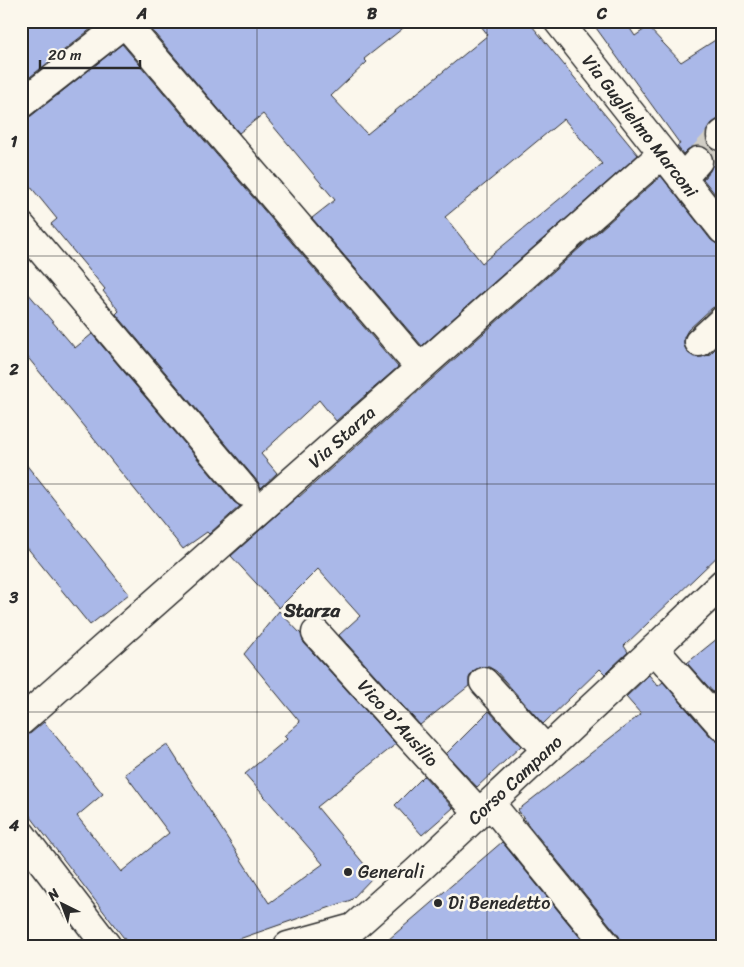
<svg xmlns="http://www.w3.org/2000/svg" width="744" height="967" font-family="Sriracha,sans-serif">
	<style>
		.building { fill: #aab8e8; stroke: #2b2b2b; fill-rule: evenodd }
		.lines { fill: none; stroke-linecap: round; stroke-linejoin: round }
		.street-tunnel { stroke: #d1cec5; stroke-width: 28; stroke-dasharray: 28 14; stroke-linecap: butt }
		.street-casing { stroke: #2b2b2b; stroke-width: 31 }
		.secondary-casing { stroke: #2b2b2b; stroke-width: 31 }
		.street { stroke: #fbf7ec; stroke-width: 28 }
		.secondary { stroke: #fbf7ec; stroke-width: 28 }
		.grid { fill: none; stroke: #2b2b2b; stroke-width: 1; stroke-opacity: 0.55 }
		.poi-dot { fill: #2b2b2b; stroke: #fbf7ec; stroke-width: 2 }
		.labels { text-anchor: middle; stroke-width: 5; stroke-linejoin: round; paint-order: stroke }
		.street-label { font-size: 18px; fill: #2b2b2b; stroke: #fbf7ec }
		.poi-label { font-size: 18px; fill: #2b2b2b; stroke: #fbf7ec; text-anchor: start }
		.neighbourhood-label { font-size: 19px; font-weight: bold; fill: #2b2b2b; stroke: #fbf7ec }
		.neatline { fill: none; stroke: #2b2b2b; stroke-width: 2 }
		.grid-label { font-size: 16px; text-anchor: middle; font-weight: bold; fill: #2b2b2b }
	</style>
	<rect width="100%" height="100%" fill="#fbf7ec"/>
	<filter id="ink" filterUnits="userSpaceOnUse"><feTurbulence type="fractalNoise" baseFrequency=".02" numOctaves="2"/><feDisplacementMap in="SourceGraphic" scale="10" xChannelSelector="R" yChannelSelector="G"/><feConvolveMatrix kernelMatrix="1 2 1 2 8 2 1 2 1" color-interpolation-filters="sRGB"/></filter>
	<g filter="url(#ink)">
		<path class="building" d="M21,21H101L21,84Z
			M144,21H412L364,59L367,62L331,96L367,134L488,35L477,21H528L638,155L422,346L312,218L335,200L263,114L239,133ZM564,119L602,164L482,263L445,217Z
			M591,21H625L635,36L648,27L681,62L723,35V119H718L712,123L706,132V140L710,147L716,151H723V204L703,179L710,171L713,164V157L709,150L702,146H694L687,150L683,154L677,146L680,144Z
			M122,44L398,367L336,421L319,400L261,454L277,473L261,488L258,482L116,314L119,311L103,291L105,289L51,224L57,219L21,175V119L31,116Z
			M661,176L711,240L717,244L723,245V305H719L712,308L688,330L684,337V345L688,353L694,357H702L710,354L723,341V551L624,646L628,652L605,674L600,669L543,724L496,671L489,667H481L473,671L469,678V686L420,725L339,635L360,616L318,569L279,608L231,556L298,496L299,497Z
			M21,285L75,348L92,334L234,502L240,506L209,534L207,532L183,549L21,349Z
			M21,458L129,594L90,625L21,540Z
			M279,611L301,634L304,643L396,744L317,807L374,876L351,900L219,946H130L21,804V736H25L31,733L44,722L103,794L77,816L121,872L169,833L125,774L167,744L269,903L323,864L245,774L287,739L284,736L300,722L244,654Z
			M723,634V703L687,663Z
			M649,675L658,686L663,682L711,737L718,742H723V946H622L619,936L526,822V821L518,810L641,714L626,697Z
			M489,711L521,746L477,787L446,754Z
			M424,776L453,808L422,835L395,805Z
			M502,842L587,946H381Z"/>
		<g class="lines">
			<path class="street-tunnel" d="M698,161L721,136"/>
			<defs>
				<path id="street" d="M123,21L420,368
					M558,21L723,230
					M21,104L127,21
					M721,136L723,134
					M682,179L698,161
					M21,226L246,492
					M699,342L723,320
					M316,633L479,813
					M654,649L723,727
					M484,682L546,750
					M21,721L662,154
					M490,803L607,946
					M21,834L107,946"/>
				<path id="secondary" d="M288,946L353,928L416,872L490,803L654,649L723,583"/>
			</defs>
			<use href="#street" class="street-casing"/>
			<use href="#secondary" class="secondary-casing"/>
			<use href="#street" class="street"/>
			<use href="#secondary" class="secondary"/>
		</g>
	</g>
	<path class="grid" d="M257,21V946M487,21V946M21,256H723M21,484H723M21,712H723"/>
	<g class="poi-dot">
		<circle cx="348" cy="872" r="5"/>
		<circle cx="438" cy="903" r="5"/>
	</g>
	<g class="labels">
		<g class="street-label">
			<text transform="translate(640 126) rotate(52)" y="6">Via Guglielmo Marconi</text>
			<text transform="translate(342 437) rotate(-42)" y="6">Via Starza</text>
			<text transform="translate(398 723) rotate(48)" y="6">Vico D'Ausilio</text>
			<text transform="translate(515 780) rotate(-43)" y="6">Corso Campano</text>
		</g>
		<g class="poi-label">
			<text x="358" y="878">Generali</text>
			<text x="448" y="909">Di Benedetto</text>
		</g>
		<g class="neighbourhood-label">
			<text x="312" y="617">Starza</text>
		</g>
	</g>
	<rect width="744" height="967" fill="none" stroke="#fbf7ec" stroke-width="55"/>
	<g transform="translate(62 904) rotate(318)" stroke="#fbf7ec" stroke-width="4" paint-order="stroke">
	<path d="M0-4L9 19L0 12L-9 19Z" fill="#2b2b2b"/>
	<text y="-8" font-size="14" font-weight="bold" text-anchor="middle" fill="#2b2b2b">N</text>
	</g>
	<path d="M40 60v8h100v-8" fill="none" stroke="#2b2b2b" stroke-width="2.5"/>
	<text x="48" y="60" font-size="15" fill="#2b2b2b" stroke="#fbf7ec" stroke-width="4" paint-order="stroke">20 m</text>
	<rect x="28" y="28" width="688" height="912" class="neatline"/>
	<g class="grid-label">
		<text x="142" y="19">A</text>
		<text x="372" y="19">B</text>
		<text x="602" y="19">C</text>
		<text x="14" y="147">1</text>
		<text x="14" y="375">2</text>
		<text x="14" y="603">3</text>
		<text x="14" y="831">4</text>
	</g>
</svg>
